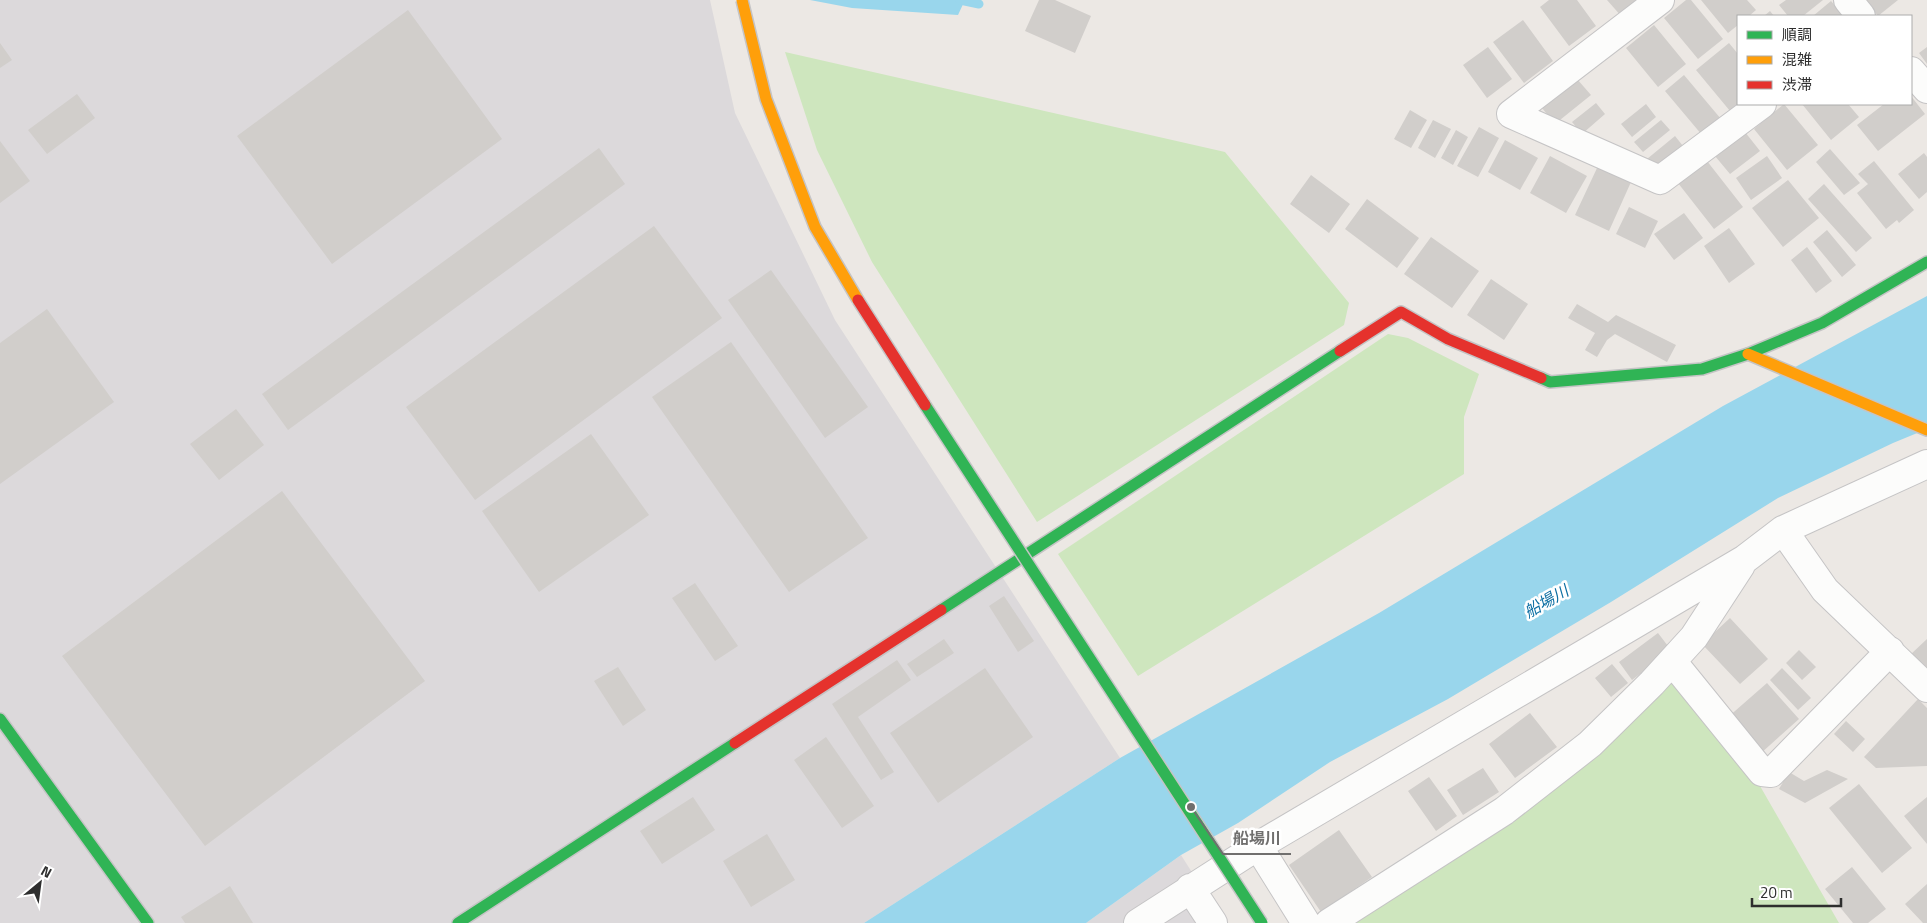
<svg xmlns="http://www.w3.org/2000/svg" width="1927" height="923" font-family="'Titillium Web','Noto Sans JP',sans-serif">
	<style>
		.industrial { fill: #dcd9db }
		.green { fill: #cee6be }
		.water { fill: #99d6ec }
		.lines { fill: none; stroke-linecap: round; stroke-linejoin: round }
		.stream { stroke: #99d6ec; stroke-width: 9 }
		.building { fill: #d1cecb }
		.street-casing { stroke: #c5c4c5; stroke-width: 30 }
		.fast-casing { stroke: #c5c4c5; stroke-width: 14 }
		.slow-casing { stroke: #c5c4c5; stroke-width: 14 }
		.jam-casing { stroke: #c5c4c5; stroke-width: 14 }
		.street { stroke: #fcfcfb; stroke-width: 28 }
		.fast { stroke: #30b455; stroke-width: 11 }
		.slow { stroke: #ff9f0a; stroke-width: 11 }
		.jam { stroke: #e5322d; stroke-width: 11 }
		.fast-bridge-casing { stroke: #c5c4c5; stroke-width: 14; stroke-linecap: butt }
		.slow-bridge-casing { stroke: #c5c4c5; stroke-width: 14; stroke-linecap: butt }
		.jam-bridge-casing { stroke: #c5c4c5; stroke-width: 14; stroke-linecap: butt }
		.fast-bridge { stroke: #30b455; stroke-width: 11 }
		.slow-bridge { stroke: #ff9f0a; stroke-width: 11 }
		.jam-bridge { stroke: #e5322d; stroke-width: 11 }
		.labels { text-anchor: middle; stroke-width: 5; stroke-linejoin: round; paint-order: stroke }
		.water-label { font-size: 16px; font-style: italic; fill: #0d6fa3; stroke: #fff }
		.leader { fill: none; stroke: #706f6e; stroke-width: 2 }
		.callout-dot { fill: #706f6e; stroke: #fff; stroke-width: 2 }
		.callout-label { font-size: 16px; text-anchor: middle; font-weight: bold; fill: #706f6e; stroke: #fff; stroke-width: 5; stroke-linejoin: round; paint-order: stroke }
	</style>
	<rect width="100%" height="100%" fill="#ece8e4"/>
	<path class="industrial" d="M0,0H710L735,113L835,320L1120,758L864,923H0Z
		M1181,855L1224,923H1086Z"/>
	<path class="green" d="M785,52L1225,152L1349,303L1344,325L1037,522L872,262L817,150Z
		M1388,334L1408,338L1479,374L1464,417V474L1138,676L1058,554Z
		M1680,680L1756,779L1839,923H1351L1660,688Z"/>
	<path class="water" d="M810,0H965L958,15L852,8Z
		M1927,296V429L1893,443L1778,498L1611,602L1448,699L1330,762L1238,823L1181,855L1086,923H864L1120,758L1379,613L1723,406Z"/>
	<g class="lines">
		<path class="stream" d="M960,0L979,4"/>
	</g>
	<path class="building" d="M1039,0H1055L1091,16L1075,53L1025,31Z
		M1549,0H1577L1596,26L1569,46L1540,7Z
		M1607,0H1637L1622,17Z
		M1686,0H1691L1723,39L1698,59L1664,18Z
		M1701,0H1747L1756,10L1749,16H1738V25L1728,33Z
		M1786,0H1823L1803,16H1788L1779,5Z
		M1865,0H1898L1878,16Z
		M1831,1L1844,16H1813Z
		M408,10L502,139L332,264L237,136Z
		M1770,11L1774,16H1764Z
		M1523,20L1553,61L1524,83L1493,42Z
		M1654,25L1686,64L1658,87L1626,48Z
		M0,43L12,60L0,68Z
		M1729,43L1738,54V103L1730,111L1696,70Z
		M1488,47L1512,79L1487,98L1463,65Z
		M1927,47V64L1919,53Z
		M1684,75L1721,119L1702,135L1665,91Z
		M1577,79L1591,95L1555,124L1542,108Z
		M77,94L95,118L47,154L28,130Z
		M1911,96L1925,114L1878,151L1857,125L1884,104H1911Z
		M1596,103L1605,114L1582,134L1572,122Z
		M1646,104L1656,117L1632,137L1621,124Z
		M1784,104L1818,145L1787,170L1754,129Z
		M1802,104H1848L1859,117L1831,140Z
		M1410,110L1427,120L1411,148L1394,139Z
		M1433,120L1451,129L1435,158L1418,148Z
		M1661,120L1670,130L1643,152L1634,142Z
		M1479,127L1499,138L1478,177L1457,166Z
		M1456,130L1468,137L1453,165L1441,158Z
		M1745,132L1760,151L1730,174L1715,156Z
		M1675,136L1683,146L1656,169L1647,159Z
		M1505,140L1538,158L1520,190L1488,172Z
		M0,141L30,181L0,203Z
		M599,148L625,184L288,430L262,394Z
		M1830,149L1860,183L1844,195L1816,162Z
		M1924,153L1927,157V192L1919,199L1898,174Z
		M1550,156L1587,176L1566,213L1530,193Z
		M1767,156L1782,178L1751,200L1736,178Z
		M1707,161L1743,207L1714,229L1678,183Z
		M1874,161L1914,210L1899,223L1897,220L1886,229L1857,193L1868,184L1858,174Z
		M1598,166L1631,182L1609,231L1575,215Z
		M1311,175L1350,204L1329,233L1290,204Z
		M1788,180L1819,218L1783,247L1752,208Z
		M1824,184L1872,238L1856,252L1808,199Z
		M1367,199L1419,238L1397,268L1345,229Z
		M1629,207L1658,221L1645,248L1616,234Z
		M1684,213L1703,238L1674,260L1654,234Z
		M654,226L722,318L475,500L406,407Z
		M1729,228L1755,264L1729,283L1704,246Z
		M1827,230L1856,265L1842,277L1813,242Z
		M1431,237L1479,271L1452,308L1404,274Z
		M1807,247L1832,281L1816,293L1791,260Z
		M771,270L868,407L825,438L728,300Z
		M1491,279L1528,304L1504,340L1467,315Z
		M1577,304L1608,322L1616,315L1676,345L1667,362L1615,334L1607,340L1597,357L1585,350L1595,333L1568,318Z
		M47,309L114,402L0,484V343Z
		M731,342L868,538L789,592L652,397Z
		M236,409L264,445L219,480L190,444Z
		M591,434L649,515L539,592L482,511Z
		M282,491L425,681L205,846L62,656Z
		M695,583L738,646L715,661L672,598Z
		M1004,596L1034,641L1018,652L989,606Z
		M1730,618L1768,659L1740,684L1702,644Z
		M1658,633L1671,650L1632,680L1619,662Z
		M944,639L954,653L917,677L907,664Z
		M1927,639V668L1924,670L1910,655Z
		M1799,650L1816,667L1802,680L1786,663Z
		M897,660L911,680L858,717L894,772L881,780L832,704Z
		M1612,664L1628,683L1611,697L1595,678Z
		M618,667L646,710L623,726L594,681Z
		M985,668L1033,737L938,803L890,733Z
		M1782,668L1811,698L1798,710L1770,680Z
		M1767,683L1799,719L1760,754L1727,718Z
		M1918,699L1927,708V766L1876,768L1864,757Z
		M1530,713L1557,747L1515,778L1489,744Z
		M1846,721L1865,739L1853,752L1834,734Z
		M826,737L874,806L842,828L794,760Z
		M1483,768L1499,792L1463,815L1447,790Z
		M1827,770L1848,779L1805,803L1779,789L1789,772L1804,781Z
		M1429,777L1457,816L1436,831L1408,791Z
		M1859,784L1912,848L1882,873L1829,808Z
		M693,797L715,830L662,864L640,831Z
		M1927,797V844L1904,816Z
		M1339,830L1372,877L1321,912L1289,865Z
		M767,834L795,880L751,907L723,861Z
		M1852,867L1886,909L1868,923H1853L1825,889Z
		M1927,884V923H1923L1905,904Z
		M230,886L253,923H185L181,917Z"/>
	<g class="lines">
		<defs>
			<path id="street" d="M1660,0L1511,114L1660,180L1762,104
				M1848,0L1861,16
				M1911,71L1927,89
				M1783,530L1825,590L1927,688
				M1672,661L1762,772L1771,773L1890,651
				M1258,846L1306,923
				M1190,888L1213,923
				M1138,923L1258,846L1745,559L1783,530L1927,464
				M1329,923L1504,811L1590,744L1652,683L1694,637L1741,565"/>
			<path id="fast" d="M1541,378L1550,382L1702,369L1748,354L1822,323L1927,262
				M941,610L1340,351
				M0,719L148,923
				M458,923L735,743"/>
			<path id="slow" d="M1748,354L1927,430"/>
			<path id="jam" d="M1340,351L1401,312L1448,339L1541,378
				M735,743L941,610"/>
		</defs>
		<use href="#street" class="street-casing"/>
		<use href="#fast" class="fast-casing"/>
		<use href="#slow" class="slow-casing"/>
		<use href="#jam" class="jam-casing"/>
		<use href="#street" class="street"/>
		<use href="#fast" class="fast"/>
		<use href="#slow" class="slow"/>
		<use href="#jam" class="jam"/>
		<defs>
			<path id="fast-bridge" d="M925,405L1262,923"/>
			<path id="slow-bridge" d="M742,0L766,99L815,227L858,300"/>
			<path id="jam-bridge" d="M858,300L925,405"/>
		</defs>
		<use href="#fast-bridge" class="fast-bridge-casing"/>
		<use href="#slow-bridge" class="slow-bridge-casing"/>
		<use href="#jam-bridge" class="jam-bridge-casing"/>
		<use href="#fast-bridge" class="fast-bridge"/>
		<use href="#slow-bridge" class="slow-bridge"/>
		<use href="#jam-bridge" class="jam-bridge"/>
	</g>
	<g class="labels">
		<g class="water-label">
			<text transform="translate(1546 601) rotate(-30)" y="6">船場川</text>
		</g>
	</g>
	<path class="leader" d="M1191 807L1223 854H1291"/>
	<circle class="callout-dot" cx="1191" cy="807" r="5"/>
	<g class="callout-label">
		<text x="1257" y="844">船場川</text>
	</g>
	<rect x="1737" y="15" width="175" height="90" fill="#ffffff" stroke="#ababab"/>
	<rect x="1747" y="31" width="25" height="8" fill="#30b455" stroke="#ababab"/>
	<text x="1782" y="40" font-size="15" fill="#2e2e2e">順調</text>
	<rect x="1747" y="56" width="25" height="8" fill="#ff9f0a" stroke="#ababab"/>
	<text x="1782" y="65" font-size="15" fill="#2e2e2e">混雑</text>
	<rect x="1747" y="81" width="25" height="8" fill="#e5322d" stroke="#ababab"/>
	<text x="1782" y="90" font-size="15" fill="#2e2e2e">渋滞</text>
	<g transform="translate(40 883) rotate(29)" stroke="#ffffff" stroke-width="4" paint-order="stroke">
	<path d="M0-4L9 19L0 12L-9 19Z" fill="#2e2e2e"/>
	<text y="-8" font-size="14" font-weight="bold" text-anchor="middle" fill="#2e2e2e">N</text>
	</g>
	<path d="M1752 898v8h89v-8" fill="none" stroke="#2e2e2e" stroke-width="2.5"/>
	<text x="1760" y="898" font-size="15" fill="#2e2e2e" stroke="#ffffff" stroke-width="4" paint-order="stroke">20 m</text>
</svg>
